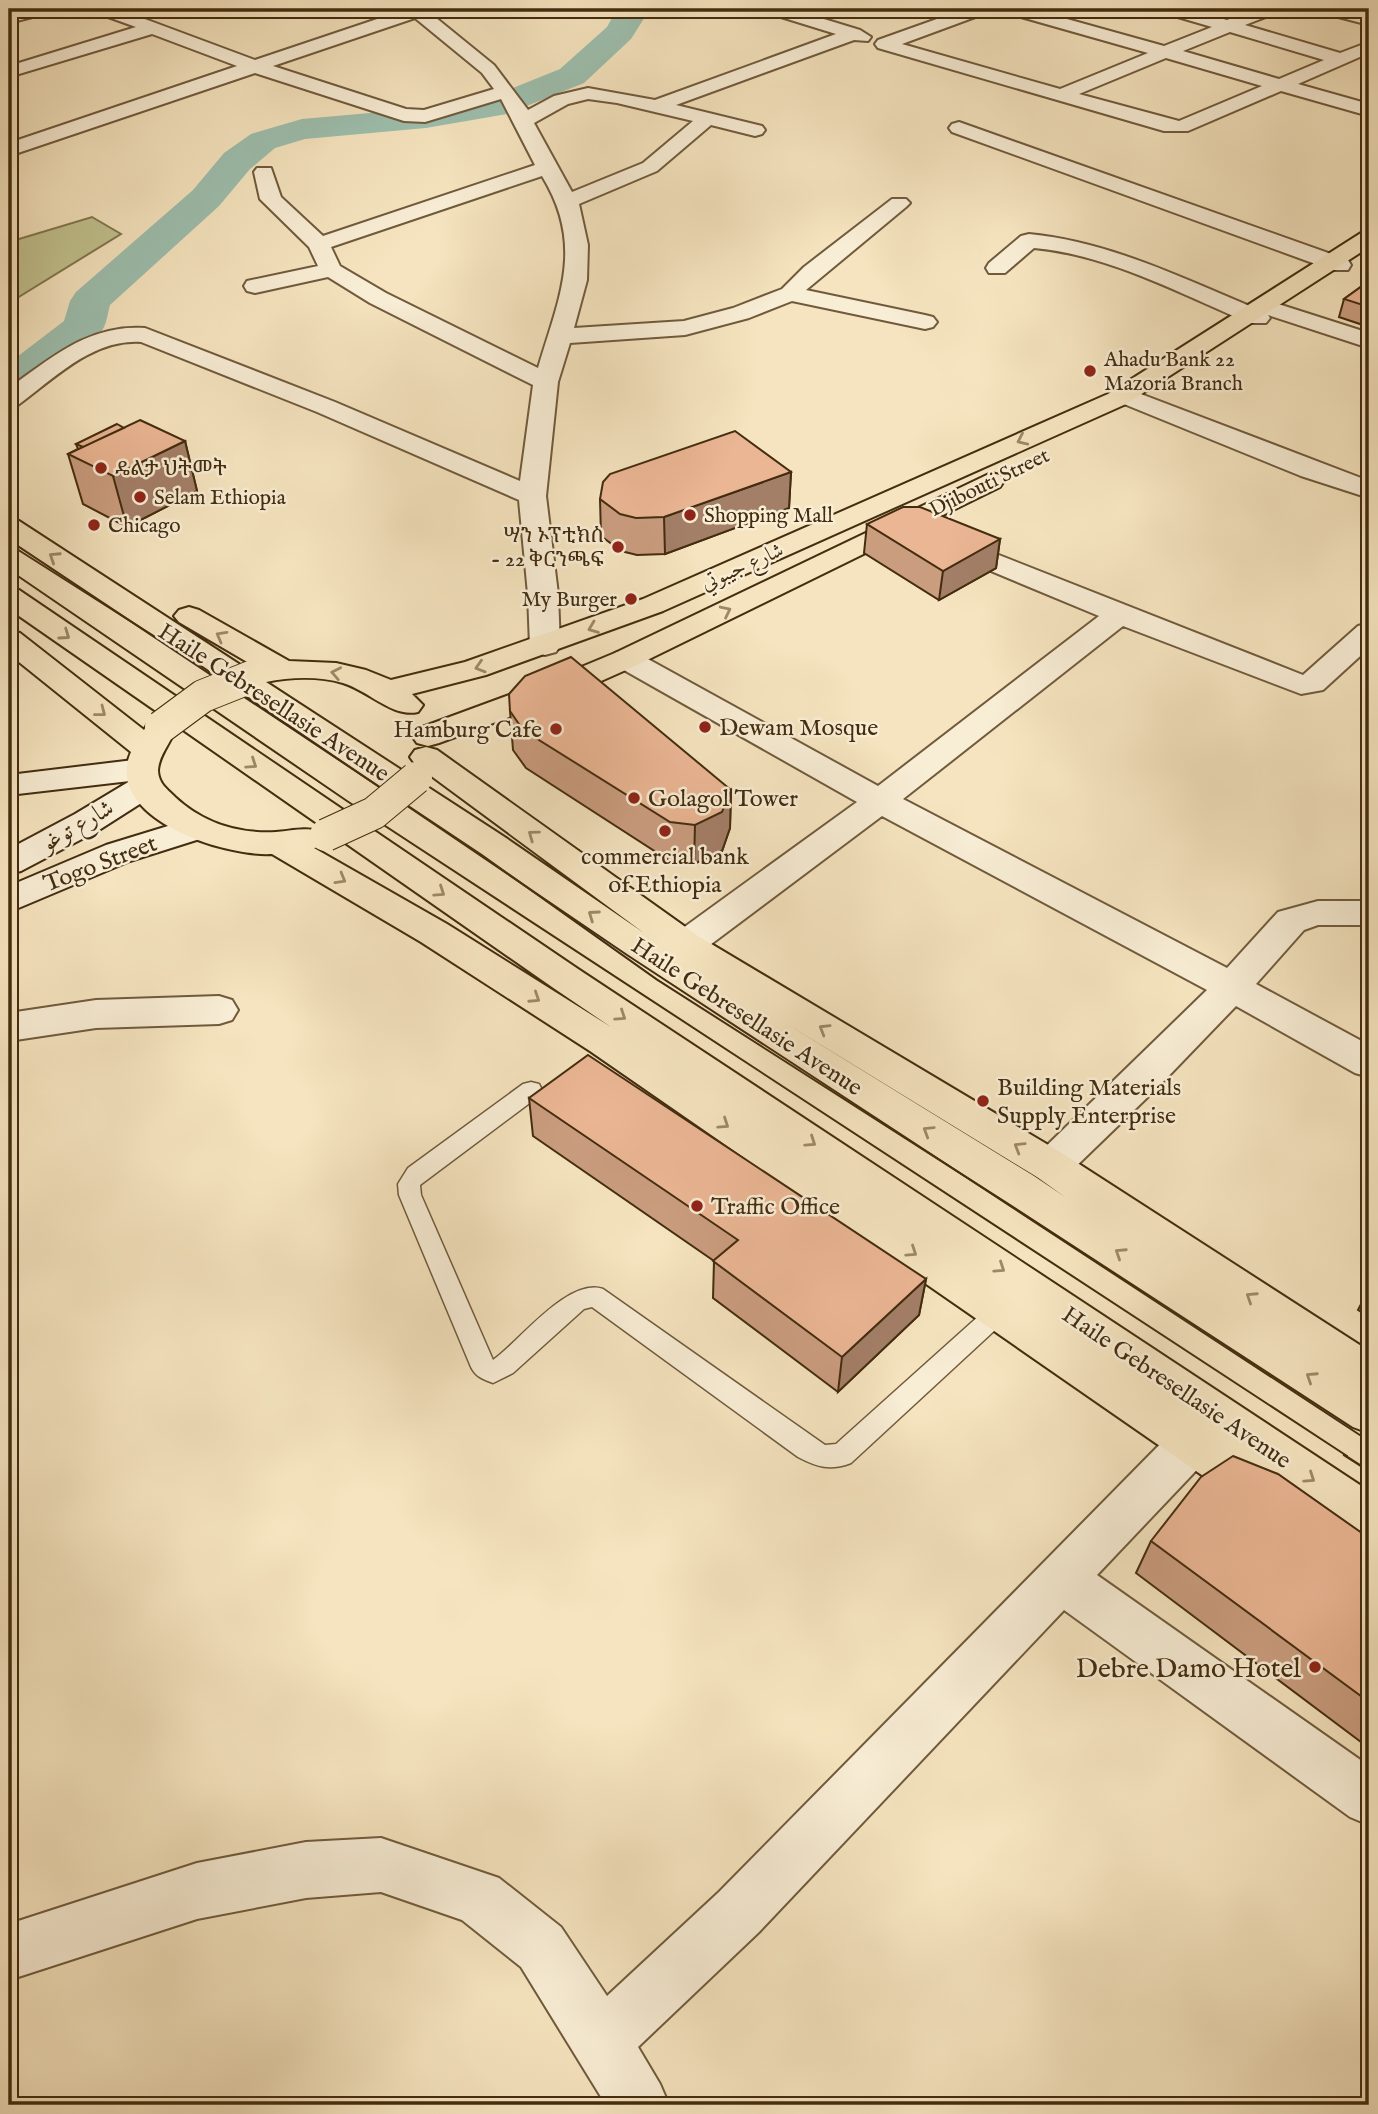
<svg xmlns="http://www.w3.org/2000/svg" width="1378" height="2114" font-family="'IM FELL English',Amiri,'Noto Serif Ethiopic',serif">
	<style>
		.green { fill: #c1c28f; stroke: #82774f; stroke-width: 2 }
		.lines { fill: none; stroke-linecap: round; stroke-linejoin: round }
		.river { fill: #9dbfae; fill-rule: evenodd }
		.lane-casing { stroke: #705a3b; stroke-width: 3 }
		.street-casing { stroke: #705a3b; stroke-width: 4 }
		.secondary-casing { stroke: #432c0f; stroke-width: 4 }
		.primary-casing { stroke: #432c0f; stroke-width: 4 }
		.lane { fill: #f8edd5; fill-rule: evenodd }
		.street { fill: #f8edd5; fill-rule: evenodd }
		.secondary { fill: #f8edd5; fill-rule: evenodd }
		.primary { fill: #f5e4bf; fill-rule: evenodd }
		.tram-far1 { stroke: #432c0f; stroke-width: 2 }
		.tram { stroke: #432c0f; stroke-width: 2.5 }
		.primary-bridge-casing { stroke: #432c0f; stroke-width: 34; stroke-linecap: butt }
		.primary-bridge { stroke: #f5e4bf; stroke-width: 32 }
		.wall { fill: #ca9d7f; stroke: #432c0f; stroke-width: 2 }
		.shaded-wall { fill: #a47f68; stroke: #432c0f; stroke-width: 2 }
		.building { fill: #ebb694; stroke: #432c0f; stroke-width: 2 }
		.oneway { stroke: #9c8867 }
		.poi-dot { fill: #8f2418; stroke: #f8edd5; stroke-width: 2.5 }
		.labels { text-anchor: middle; stroke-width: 5; stroke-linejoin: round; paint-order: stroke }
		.far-poi-label { font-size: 21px; fill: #432c0f; stroke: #f8edd5; text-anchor: start }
		.far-street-label { font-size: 21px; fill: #432c0f; stroke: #f8edd5 }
		.street-label { font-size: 24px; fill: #432c0f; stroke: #f8edd5 }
		.poi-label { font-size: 24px; fill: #432c0f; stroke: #f8edd5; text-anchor: start }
		.near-poi-label { font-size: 28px; fill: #432c0f; stroke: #f8edd5; text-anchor: end }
	</style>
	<rect width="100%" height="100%" fill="#f5e4bf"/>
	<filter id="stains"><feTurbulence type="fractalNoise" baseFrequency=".00286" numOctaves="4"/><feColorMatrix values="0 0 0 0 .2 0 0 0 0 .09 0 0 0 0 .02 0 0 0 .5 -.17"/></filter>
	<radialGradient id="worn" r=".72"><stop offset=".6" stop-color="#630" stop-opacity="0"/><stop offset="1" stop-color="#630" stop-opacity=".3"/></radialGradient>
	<path class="green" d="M92,217L121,234L9,303V242Z"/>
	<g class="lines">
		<path class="river" d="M617,9H650L631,39L584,83L507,114L426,128L305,139L275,148L250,169L219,206L110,305C108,312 107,321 104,327C94,348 31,389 9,394V363L64,321L70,301L76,292L193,190L224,153L251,134L302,119L426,108L488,98L560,69L607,27Z"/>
		<defs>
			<path id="lane" d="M531,1082L539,1084L542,1090L539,1096L420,1185L421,1195L493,1360C520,1341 568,1277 603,1289L825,1445L836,1444L991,1305L999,1302L1007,1305L1011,1312L1007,1319L851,1463C830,1471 817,1467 798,1457L592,1307L584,1309L513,1373L493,1383C483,1379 476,1377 471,1367L399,1195L398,1184L408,1168L523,1084Z"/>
			<path id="street" d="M23,9H51L48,13L9,23V13Z
				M95,9H118L255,60L407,9H432L430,13L494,65L528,110L554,96L588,88L655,100L836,34L768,13L766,9H791L860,30L871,37L868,41L854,40L676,105L762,126L765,130L762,134L755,136L711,125L657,171L579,204L588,245L587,280L574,328L684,321L733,308L782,289L804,267L892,199H906L910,203L906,207L806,290L925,315L933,317L937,322L933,327L925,329L792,301L749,318L685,335L570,343L558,382L546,496L558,594L560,646L556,652L545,655L534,652L530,646L528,594L519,500L317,412L141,342C92,339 55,378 18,405L9,407V388C51,358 89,324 145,328L335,402L520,481L533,385L370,303L328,277L255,293L247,291L244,286L247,281L318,266L309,247L260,199L254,172L257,168H271L281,197L323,236L535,165L501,99L425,122L404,121L255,73L9,156V143L237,66L152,34L9,77V66L136,27L97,13ZM415,18L482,73L494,89L424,110L406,109L273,66ZM588,99L617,103L693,121L643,163L572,192L534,123L568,104ZM542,176C585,246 559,297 538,368L386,293L340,266L331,247Z
				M965,9H989L986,13L902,44L1060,89L1148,53L1007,13L1005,9H1031L1164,46L1212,27L1164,13L1162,9H1188L1227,20L1256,9H1278L1276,13L1245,25L1340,53L1369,42V53L1298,84L1369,104V116L1281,91L1188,131H1164L878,48L875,44L878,40ZM1230,32L1324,60L1279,79L1183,51ZM1166,58L1262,86L1179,121L1079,94Z
				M1320,9H1347L1369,15V25L1323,13Z
				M959,122L1348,260L1351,265L1348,270H1332L952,132L949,128L952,124Z
				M1029,234C1112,242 1186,280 1262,311L1264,304L1272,302L1369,333V348L1268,315L1270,318L1266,323H1250C1180,294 1110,255 1034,248L1005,273H989L986,268L989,263L1021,236Z
				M1133,391L1369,481V498L1301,476L1124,404L1120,399L1124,394Z
				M948,535L1303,675L1358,626L1369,623V648L1323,690L1301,694L1123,626L903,799L1227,968L1278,912L1318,901H1369V925H1318L1304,930L1256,984L1369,1045V1077L1355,1073L1236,1006L1158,1087L1065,1177L1051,1182L1037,1177L1031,1166L1037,1155L1207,990L882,816L698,954L685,958L672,954L667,945L672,936L857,802L615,665L611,659L615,653L626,650L637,653L878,786L1099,616L938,549L934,543L938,537Z
				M219,996L232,1000L238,1010L232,1020L219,1024L96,1028L9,1041V1013L96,1000Z
				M1192,1422L1208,1428L1215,1443L1208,1458L1097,1575L1369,1766V1825L1350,1817L1064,1610L759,1932L638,2047L660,2084L669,2105H606L521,1967L462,1920L381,1892L306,1898L197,1919L9,1980V1924L197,1863L306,1842L381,1838L499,1878L561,1927L607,1996L719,1892L1176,1428Z"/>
			<path id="secondary" d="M142,759L154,762L158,769L151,777L157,779L161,786L157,793L99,830L21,871L9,874V849L75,814L130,781L9,795V775Z
				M194,818L206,821L211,829L206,837L130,861L9,912V886L106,845Z"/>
			<path id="primary" d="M1369,232V247L1126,404L663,611L486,675L412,694L423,705L418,712C393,718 369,691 343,683C319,676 291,677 266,682L506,838L644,933L415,764L410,757L415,750L426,747L437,750L698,936L1065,1155L1369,1351V1433L1353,1427L1004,1200L658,979L482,854L9,539V519L19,521L245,668L254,666L179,622L174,616L179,610L189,607L199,610L289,661L336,663L366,670L391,680L465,662L643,599L1108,394L1361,233ZM782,1021L1037,1177L1065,1197L1034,1176Z
				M991,473L1000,475L1004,481L1000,487L637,665L572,694L439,743L428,746L417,743L412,736L417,729L550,680L615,653Z
				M9,587L19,590L578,969L1369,1491V1540L1352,1534L1288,1490L1282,1507L1265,1514L1248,1507L590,1051L421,942L272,854C225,857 102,818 131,752L9,654V630L20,633L144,730L150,720L166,718L9,609ZM176,725L552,987L611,1027L447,924L314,848L319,847L324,839L319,831C304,827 291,831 276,832C238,834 203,823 175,797C167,789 158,783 158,770C159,753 174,740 176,725Z"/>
		</defs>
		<use href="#lane" class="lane-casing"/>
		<use href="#street" class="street-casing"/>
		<use href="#secondary" class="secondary-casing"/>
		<use href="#primary" class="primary-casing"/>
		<use href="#lane" class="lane"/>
		<use href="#street" class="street"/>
		<use href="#secondary" class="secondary"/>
		<use href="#primary" class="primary"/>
		<path class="tram-far1" d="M9,544L201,666L627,955L1369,1441
			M9,570L347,801L1347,1456"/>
		<path class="tram" d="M1344,1455L1369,1471"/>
		<defs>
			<path id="primary-bridge" d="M161,727L203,696L251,677
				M326,835L374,813L416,778"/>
		</defs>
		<use href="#primary-bridge" class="primary-bridge-casing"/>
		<use href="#primary-bridge" class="primary-bridge"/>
	</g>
	<path class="wall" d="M1369,281V327L1339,317L1344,299Z
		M124,428L185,441L197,491L127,527L83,504L68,454L78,449L76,444Z
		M791,472L789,508L665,554L637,555L621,551L601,536L600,499Z
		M867,524L1000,539L996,568L939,600L864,553Z
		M510,711L731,790L730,828L722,851L694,864L670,861L526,768L513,750Z
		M529,1098L926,1279L919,1315L838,1392L713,1298L714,1261L533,1136Z
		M1369,1289V1317L1358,1310Z
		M1369,1538V1748L1136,1573L1151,1541Z"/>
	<path class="shaded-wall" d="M185,441L197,491L127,527L113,476Z
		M791,472L789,508L665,554L664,517Z
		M1000,539L996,568L939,600L943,571Z
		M731,790L730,828L722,851L694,864L695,825Z
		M926,1279L919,1315L838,1392L842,1357Z"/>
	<path class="building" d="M1369,281V307L1344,299Z
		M140,420L185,441L113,476L68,454Z
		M117,424L124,428L83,447L76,444Z
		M735,431L791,472L664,517L636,518L620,514L600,499L603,482L610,474Z
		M903,507H920L1000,539L943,571L867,524Z
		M571,657L731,790L722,812L695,825L670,822L523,730L510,711L509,694L525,676Z
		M588,1055L926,1279L842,1357L713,1261L738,1240L529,1098Z
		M1233,1456L1278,1474L1369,1538V1702L1151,1541L1201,1477Z"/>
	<defs><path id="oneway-chevron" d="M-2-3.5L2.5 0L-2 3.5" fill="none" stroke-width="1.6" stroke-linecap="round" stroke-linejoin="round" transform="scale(1.75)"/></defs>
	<g class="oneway">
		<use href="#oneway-chevron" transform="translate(1022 440) rotate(155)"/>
		<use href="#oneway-chevron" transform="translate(54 557) rotate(-147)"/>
		<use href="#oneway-chevron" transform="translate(726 611) rotate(-26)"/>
		<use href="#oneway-chevron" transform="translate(593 628) rotate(159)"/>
		<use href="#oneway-chevron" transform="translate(65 635) rotate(35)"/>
		<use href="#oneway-chevron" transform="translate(221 636) rotate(-151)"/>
		<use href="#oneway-chevron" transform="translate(480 667) rotate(163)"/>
		<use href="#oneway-chevron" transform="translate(336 673) rotate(-169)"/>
		<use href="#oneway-chevron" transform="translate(101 712) rotate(38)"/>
		<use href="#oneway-chevron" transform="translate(252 764) rotate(34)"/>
		<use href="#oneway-chevron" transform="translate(533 835) rotate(-144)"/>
		<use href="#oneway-chevron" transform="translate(341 879) rotate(30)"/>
		<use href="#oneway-chevron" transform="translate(440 892) rotate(34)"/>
		<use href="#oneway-chevron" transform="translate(593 915) rotate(-145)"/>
		<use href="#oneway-chevron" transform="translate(535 998) rotate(33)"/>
		<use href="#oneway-chevron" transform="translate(621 1016) rotate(34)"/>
		<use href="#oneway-chevron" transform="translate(824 1029) rotate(-149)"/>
		<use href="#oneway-chevron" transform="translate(724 1124) rotate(34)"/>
		<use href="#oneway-chevron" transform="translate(928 1131) rotate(-148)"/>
		<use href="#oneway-chevron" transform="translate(811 1142) rotate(34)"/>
		<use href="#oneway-chevron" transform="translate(1019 1147) rotate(-149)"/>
		<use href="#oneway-chevron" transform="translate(912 1252) rotate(34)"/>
		<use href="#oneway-chevron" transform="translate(1120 1253) rotate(-147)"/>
		<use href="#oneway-chevron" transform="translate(1000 1268) rotate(34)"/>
		<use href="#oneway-chevron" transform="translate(1251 1297) rotate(-147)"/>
		<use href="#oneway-chevron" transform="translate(1311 1377) rotate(-147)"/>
		<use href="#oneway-chevron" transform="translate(1310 1478) rotate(34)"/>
	</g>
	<g class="poi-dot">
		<circle cx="1090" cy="371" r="7"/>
		<circle cx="101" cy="468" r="7"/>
		<circle cx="140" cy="497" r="7"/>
		<circle cx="690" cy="515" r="7"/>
		<circle cx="94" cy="525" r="7"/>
		<circle cx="618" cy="547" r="7"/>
		<circle cx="631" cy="599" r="7"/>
		<circle cx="705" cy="727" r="7"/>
		<circle cx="556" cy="729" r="7"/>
		<circle cx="634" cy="798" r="7"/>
		<circle cx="665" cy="831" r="7"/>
		<circle cx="983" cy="1101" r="7"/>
		<circle cx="697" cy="1206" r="7"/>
		<circle cx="1315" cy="1667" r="7"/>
	</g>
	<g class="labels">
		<g class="far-poi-label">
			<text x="1104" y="366">Ahadu Bank 22<tspan x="1104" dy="24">Mazoria Branch</tspan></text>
			<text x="115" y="475">ዴልታ ህትመት</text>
			<text x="154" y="504">Selam Ethiopia</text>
			<text x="704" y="522">Shopping Mall</text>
			<text x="108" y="532">Chicago</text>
			<text x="604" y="542" text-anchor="end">ሣን ኦፕቲክስ<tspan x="604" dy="24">- 22 ቅርንጫፍ</tspan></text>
			<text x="617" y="606" text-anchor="end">My Burger</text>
		</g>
		<g class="far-street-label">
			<text transform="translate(989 482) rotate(-26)" y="7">Djibouti Street</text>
			<text transform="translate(742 566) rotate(-24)" y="7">شارع جيبوتي</text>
		</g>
		<g class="street-label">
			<text transform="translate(274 702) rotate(33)" y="8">Haile Gebresellasie Avenue</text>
			<text transform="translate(77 825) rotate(-30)" y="8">شارع توغو</text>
			<text transform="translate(100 863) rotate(-21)" y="8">Togo Street</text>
			<text transform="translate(747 1016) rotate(33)" y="8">Haile Gebresellasie Avenue</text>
			<text transform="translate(1177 1387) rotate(34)" y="8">Haile Gebresellasie Avenue</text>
		</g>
		<g class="poi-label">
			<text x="719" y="735">Dewam Mosque</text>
			<text x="542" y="737" text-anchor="end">Hamburg Cafe</text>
			<text x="648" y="806">Golagol Tower</text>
			<text x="665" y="864" text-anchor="middle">commercial bank<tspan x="665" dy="28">of Ethiopia</tspan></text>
			<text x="997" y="1095">Building Materials<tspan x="997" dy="28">Supply Enterprise</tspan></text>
			<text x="711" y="1214">Traffic Office</text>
		</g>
		<g class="near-poi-label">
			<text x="1301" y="1677">Debre Damo Hotel</text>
		</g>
	</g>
	<rect width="1378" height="2114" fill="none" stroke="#f5e4bf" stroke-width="35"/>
	<rect x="10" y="10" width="1357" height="2093" fill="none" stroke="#432c0f" stroke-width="3.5"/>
	<rect x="18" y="18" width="1343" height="2079" fill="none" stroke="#432c0f" stroke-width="2"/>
	<rect width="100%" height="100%" filter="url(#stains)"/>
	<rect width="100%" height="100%" fill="url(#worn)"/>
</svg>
